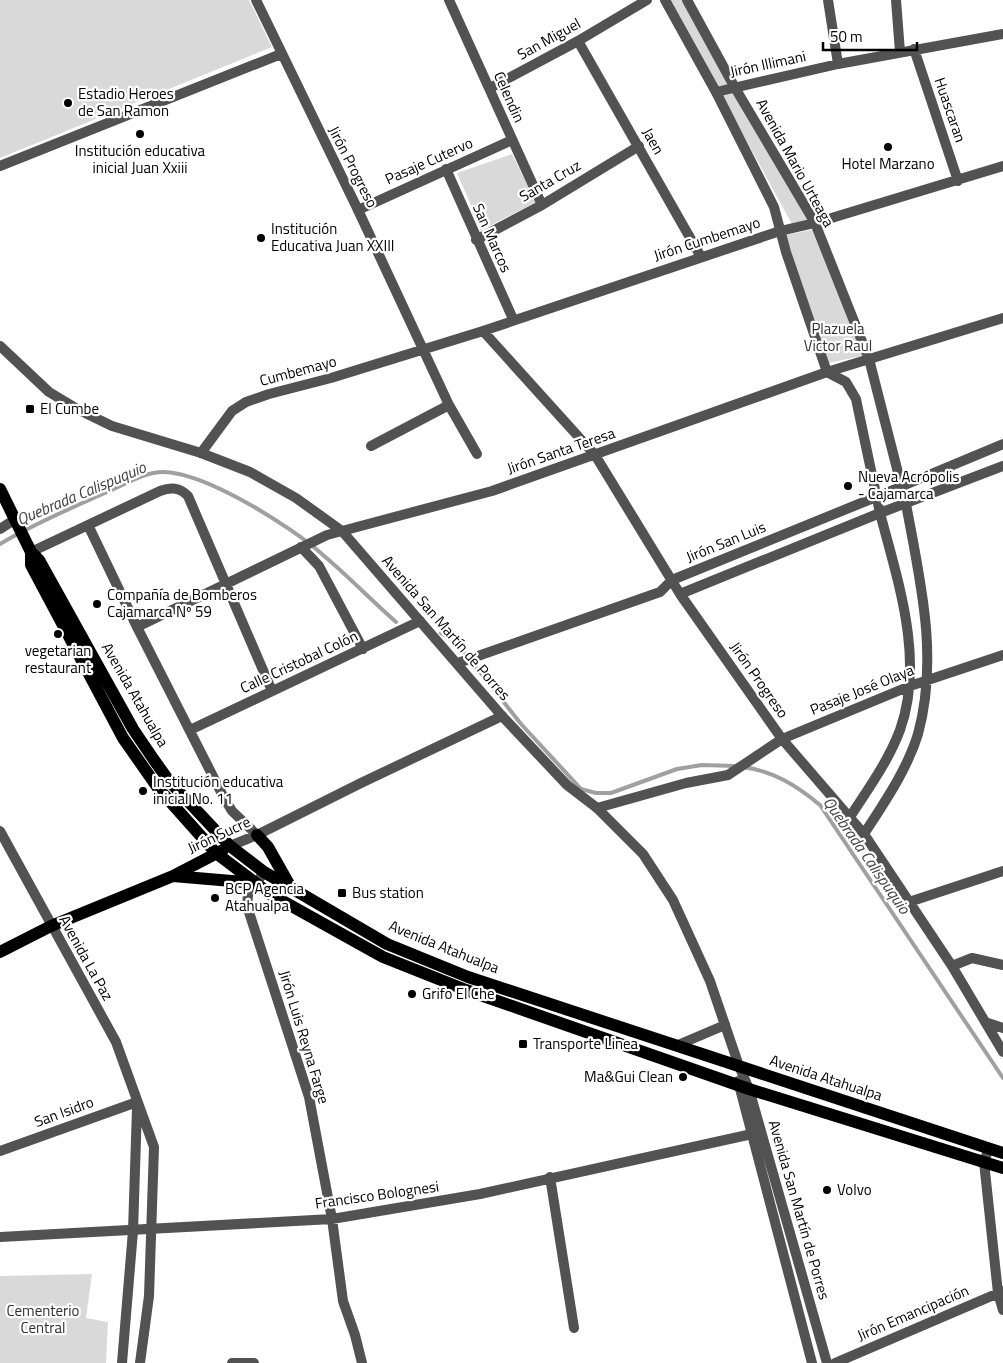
<svg xmlns="http://www.w3.org/2000/svg" width="1003" height="1363" font-family="'Titillium Web',sans-serif">
	<style>
		.green { fill: #d9d9d9 }
		.lines { fill: none; stroke-linecap: round; stroke-linejoin: round }
		.stream { stroke: #a0a0a0; stroke-width: 4 }
		.pedestrian { stroke: #525252; stroke-width: 10 }
		.minor { stroke: #525252; stroke-width: 10 }
		.tertiary { stroke: #525252; stroke-width: 10 }
		.primary { stroke: #000; stroke-width: 12 }
		.poi-dot { fill: #000; stroke: #fff; stroke-width: 2 }
		.labels { text-anchor: middle; stroke-width: 4.5; stroke-linejoin: round; paint-order: stroke }
		.street-label { font-size: 15px; fill: #000; stroke: #fff }
		.poi-label { font-size: 15px; fill: #000; stroke: #fff; text-anchor: start }
		.park-label { font-size: 15px; fill: #303030; stroke: #fff }
		.water-label { font-size: 16px; font-style: italic; fill: #414141; stroke: #fff }
	</style>
	<rect width="100%" height="100%" fill="#fff"/>
	<path class="green" d="M0,0H249L272,47L0,158Z
		M669,0H683L730,84L718,88Z
		M732,91L809,220L793,226L721,94Z
		M512,154L536,202L482,230L457,173Z
		M821,228L866,355L824,364L785,235Z
		M92,1274L86,1318L108,1322L106,1363H0V1276Z"/>
	<g class="lines">
		<path class="stream" d="M0,544C35,523 72,508 109,491C126,484 144,472 163,472C205,472 292,527 323,555C348,576 371,600 396,622
			M441,633L457,643L521,724L581,789L596,793H611L677,769L702,765L736,766
			M743,767C773,771 796,785 820,805L1003,1078"/>
		<path class="pedestrian" d="M449,0L542,205
			M578,41L701,257
			M490,88L578,41L647,0
			M446,169L513,319
			M358,210L512,140
			M476,240L542,205L639,146"/>
		<path class="minor" d="M256,0L358,210L449,405L477,454
			M828,0L838,64
			M896,0L900,52
			M914,49L958,181
			M716,92L838,64L1003,34
			M0,166L281,54
			M483,331L595,455L680,594L782,739L864,834L952,966L1003,1052
			M371,446L449,405
			M201,453L232,411L246,402L269,394L331,378L483,331L780,231L815,223L1003,166
			M88,525L137,627L223,796L232,811L257,835
			M0,529L14,520
			M301,547L319,566L363,649
			M31,552L160,491C171,487 179,487 188,496L272,691
			M680,594L880,513C898,582 925,660 900,730C888,762 868,789 850,817
			M137,627L327,535L492,491L827,372L1003,318
			M458,663L660,592L672,580L876,497
			M190,730L420,621
			M597,808L686,783L728,775L782,739L910,686L1003,655
			M864,834C884,803 907,770 918,734C939,657 920,580 906,504
			M230,846L257,835L361,783L502,716
			M264,872L248,895L247,906L309,1097L332,1219L343,1301L355,1335L362,1363
			M909,902L1003,871
			M952,966L972,958L1003,965
			M985,1022L1003,1028
			M678,1045L725,1025
			M989,1148L984,1162L998,1293L1003,1310
			M0,1151L137,1102
			M550,1177L574,1328
			M0,1237L332,1219L480,1194L752,1134
			M232,1363H254
			M835,1363L1003,1291"/>
		<path class="tertiary" d="M665,0L716,92L774,207L786,252L827,372L846,382L856,399L880,513L1003,466
			M687,0L734,86L815,223L869,359L906,504
			M0,346L49,392L79,410L112,426L201,453L250,472L296,498L342,531L502,716L567,785L597,808L643,854L673,900L710,981L739,1066L749,1089L827,1363
			M876,497L1003,444
			M0,831L116,1042L154,1147L149,1296L140,1363
			M738,1081L812,1363
			M122,1363L133,1231L137,1108"/>
		<path class="primary" d="M0,489L31,552L39,560L133,729L154,760L169,781L230,846L264,872L387,944L468,977L1003,1153
			M31,552V565L123,738L158,788L216,853L270,894L383,957L466,990L749,1089L1003,1168
			M257,835L268,847L290,886
			M173,876L255,883
			M0,952L51,926L173,876L223,850"/>
	</g>
	<g class="poi-dot">
		<circle cx="68" cy="103" r="5"/>
		<circle cx="140" cy="134" r="5"/>
		<circle cx="888" cy="147" r="5"/>
		<circle cx="261" cy="238" r="5"/>
		<rect x="25" y="404" width="10" height="10" rx="2.5"/>
		<circle cx="848" cy="486" r="5"/>
		<circle cx="97" cy="604" r="5"/>
		<circle cx="58" cy="634" r="5"/>
		<circle cx="143" cy="791" r="5"/>
		<rect x="337" y="888" width="10" height="10" rx="2.5"/>
		<circle cx="215" cy="898" r="5"/>
		<circle cx="412" cy="994" r="5"/>
		<rect x="518" y="1039" width="10" height="10" rx="2.5"/>
		<circle cx="683" cy="1077" r="5"/>
		<circle cx="827" cy="1190" r="5"/>
	</g>
	<g class="labels">
		<g class="street-label">
			<text transform="translate(549 39) rotate(-29)" y="5">San Miguel</text>
			<text transform="translate(768 64) rotate(-12)" y="5">Jirón Illimani</text>
			<text transform="translate(509 97) rotate(66)" y="5">Celendin</text>
			<text transform="translate(950 110) rotate(71)" y="5">Huascaran</text>
			<text transform="translate(653 141) rotate(61)" y="5">Jaen</text>
			<text transform="translate(429 161) rotate(-24)" y="5">Pasaje Cutervo</text>
			<text transform="translate(795 163) rotate(61)" y="5">Avenida Mario Urteaga</text>
			<text transform="translate(353 167) rotate(63)" y="5">Jirón Progreso</text>
			<text transform="translate(550 181) rotate(-30)" y="5">Santa Cruz</text>
			<text transform="translate(492 238) rotate(66)" y="5">San Marcos</text>
			<text transform="translate(707 239) rotate(-18)" y="5">Jirón Cumbemayo</text>
			<text transform="translate(298 371) rotate(-15)" y="5">Cumbemayo</text>
			<text transform="translate(561 451) rotate(-19)" y="5">Jirón Santa Teresa</text>
			<text transform="translate(726 542) rotate(-22)" y="5">Jirón San Luis</text>
			<text transform="translate(446 628) rotate(49)" y="5">Avenida San Martín de Porres</text>
			<text transform="translate(299 662) rotate(-25)" y="5">Calle Cristobal Colón</text>
			<text transform="translate(759 680) rotate(55)" y="5">Jirón Progreso</text>
			<text transform="translate(862 690) rotate(-22)" y="5">Pasaje José Olaya</text>
			<text transform="translate(135 695) rotate(60)" y="5">Avenida Atahualpa</text>
			<text transform="translate(219 835) rotate(-25)" y="5">Jirón Sucre</text>
			<text transform="translate(444 947) rotate(22)" y="5">Avenida Atahualpa</text>
			<text transform="translate(86 958) rotate(61)" y="5">Avenida La Paz</text>
			<text transform="translate(304 1037) rotate(73)" y="5">Jirón Luis Reyna Farge</text>
			<text transform="translate(826 1078) rotate(18)" y="5">Avenida Atahualpa</text>
			<text transform="translate(64 1112) rotate(-20)" y="5">San Isidro</text>
			<text transform="translate(377 1195) rotate(-8)" y="5">Francisco Bolognesi</text>
			<text transform="translate(799 1210) rotate(74)" y="5">Avenida San Martín de Porres</text>
			<text transform="translate(913 1313) rotate(-23)" y="5">Jirón Emancipación</text>
		</g>
		<g class="poi-label">
			<text x="78" y="99">Estadio Heroes<tspan x="78" dy="17">de San Ramon</tspan></text>
			<text x="140" y="156" text-anchor="middle">Institución educativa<tspan x="140" dy="17">inicial Juan Xxiii</tspan></text>
			<text x="888" y="169" text-anchor="middle">Hotel Marzano</text>
			<text x="271" y="234">Institución<tspan x="271" dy="17">Educativa Juan XXIII</tspan></text>
			<text x="40" y="414">El Cumbe</text>
			<text x="858" y="482">Nueva Acrópolis<tspan x="858" dy="17">- Cajamarca</tspan></text>
			<text x="107" y="600">Compañía de Bomberos<tspan x="107" dy="17">Cajamarca Nº 59</tspan></text>
			<text x="58" y="656" text-anchor="middle">vegetarian<tspan x="58" dy="17">restaurant</tspan></text>
			<text x="153" y="787">Institución educativa<tspan x="153" dy="17">inicial No. 11</tspan></text>
			<text x="225" y="894">BCP Agencia<tspan x="225" dy="17">Atahualpa</tspan></text>
			<text x="352" y="898">Bus station</text>
			<text x="422" y="999">Grifo El Che</text>
			<text x="533" y="1049">Transporte Linea</text>
			<text x="673" y="1082" text-anchor="end">Ma&amp;Gui Clean</text>
			<text x="837" y="1195">Volvo</text>
		</g>
		<g class="park-label">
			<text x="838" y="334">Plazuela<tspan x="838" dy="17">Victor Raul</tspan></text>
			<text x="43" y="1316">Cementerio<tspan x="43" dy="17">Central</tspan></text>
		</g>
		<g class="water-label">
			<text transform="translate(81 493) rotate(-23)" y="6">Quebrada Calispuquio</text>
			<text transform="translate(867 855) rotate(55)" y="6">Quebrada Calispuquio</text>
		</g>
	</g>
	<path d="M823 42v8h94v-8" fill="none" stroke="#000000" stroke-width="2.5"/>
	<text x="830" y="42" font-size="15" fill="#000000" stroke="#ffffff" stroke-width="4" paint-order="stroke">50 m</text>
</svg>
